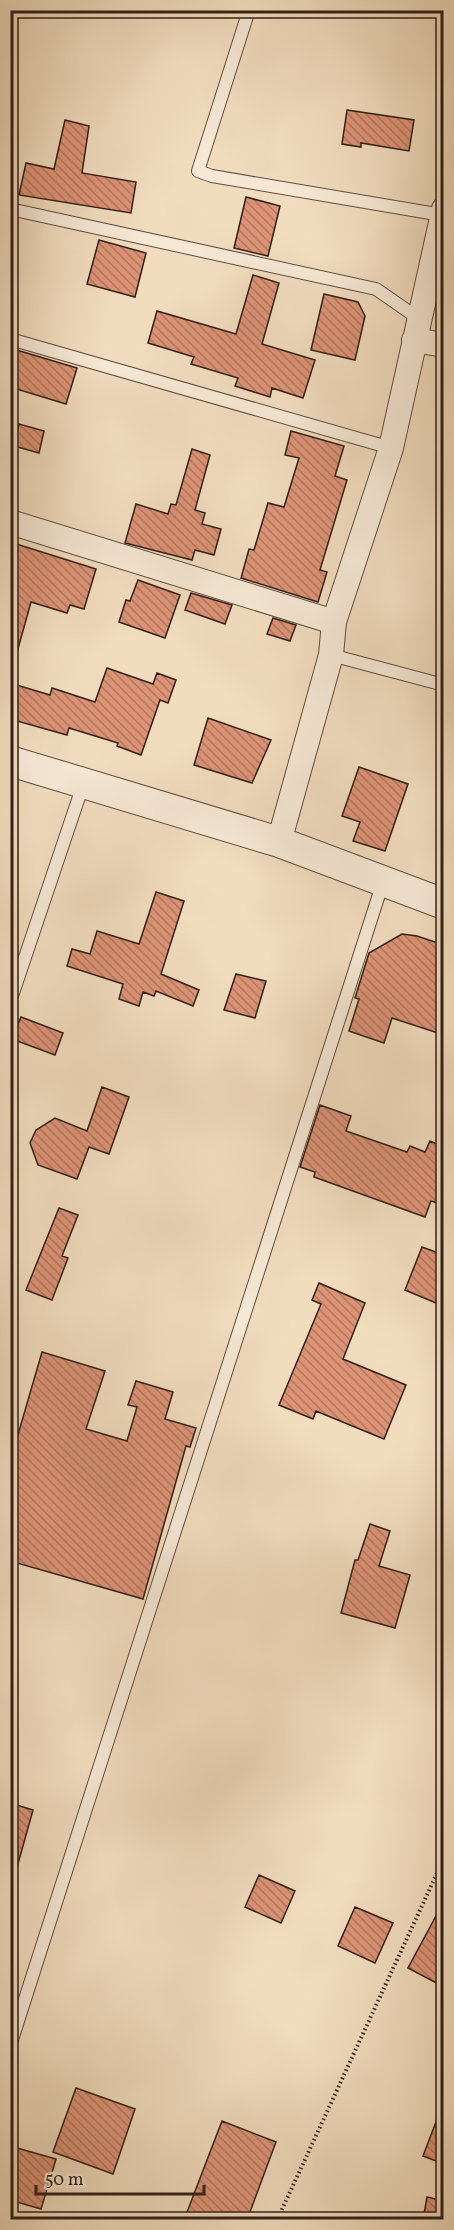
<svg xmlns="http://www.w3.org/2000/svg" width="454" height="2230" font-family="Vollkorn,serif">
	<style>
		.building { fill: url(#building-back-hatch); stroke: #311f17; stroke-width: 1.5 }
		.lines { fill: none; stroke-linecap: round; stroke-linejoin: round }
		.service-casing { stroke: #614e41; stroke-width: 14 }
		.minor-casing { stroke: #614e41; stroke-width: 26 }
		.tertiary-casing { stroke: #614e41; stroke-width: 32 }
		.path { stroke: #311f17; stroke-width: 4; stroke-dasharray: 1.5 3; stroke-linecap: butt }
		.service { stroke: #f6e8d5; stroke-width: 12 }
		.minor { stroke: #f6e8d5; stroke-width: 24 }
		.tertiary { stroke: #f6e8d5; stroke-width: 30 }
	</style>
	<defs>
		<pattern id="building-back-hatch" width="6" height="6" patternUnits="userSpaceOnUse" patternTransform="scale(1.5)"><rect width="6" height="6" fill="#dc9376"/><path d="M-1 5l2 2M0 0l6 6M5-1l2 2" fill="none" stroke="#b37760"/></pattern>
	</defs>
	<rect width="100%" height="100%" fill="#f1dcbe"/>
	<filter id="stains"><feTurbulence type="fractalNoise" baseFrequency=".00333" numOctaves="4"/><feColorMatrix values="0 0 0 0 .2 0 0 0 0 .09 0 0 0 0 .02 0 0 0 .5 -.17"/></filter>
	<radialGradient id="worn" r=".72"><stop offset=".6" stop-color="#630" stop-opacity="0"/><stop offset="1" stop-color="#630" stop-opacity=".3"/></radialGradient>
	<path class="building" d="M347,110L414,120L409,151L361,143V147L342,144Z
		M65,120L89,126L82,173L136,182L131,213L19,195L26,163L54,169Z
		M246,197L280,206L268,256L234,248Z
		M99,240L146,253L135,297L87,284Z
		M253,275L279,283L262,344L315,360L303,398L272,388L270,397L235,386L238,378L191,364L194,357L148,343L157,311L236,334Z
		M324,294L358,302L365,316L355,360L311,350Z
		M10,348L77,368L66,404L10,387Z
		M19,424L44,431L39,453L14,446Z
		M291,431L344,446L335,476L347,480L320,570L327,572L318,602L241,578L249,549L254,550L268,503L284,507L299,458L285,455Z
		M192,449L210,455L195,510L205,513L202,524L221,529L214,555L195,550L192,560L125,543L136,504L168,514L171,504L176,505Z
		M10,542L96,569L84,609L70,605L67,613L31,602L16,656L10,655Z
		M138,580L180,595L165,638L119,622L126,600L130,601Z
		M191,593L232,605L225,624L185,610Z
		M273,618L296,625L290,641L267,634Z
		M107,668L153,684L157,673L176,680L168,703L160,700L141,755L117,746L118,743L69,728L67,735L10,719V683L50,695L52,688L95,702Z
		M208,718L271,740L252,783L194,765Z
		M359,767L408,784L385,851L353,841L360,822L342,816Z
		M156,892L184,901L161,974L199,990L193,1006L156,991L154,996L143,992L139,1006L119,999L123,984L67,966L72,949L90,954L97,931L139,944Z
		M402,934L417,936L444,945V1035L392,1018L384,1043L349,1031L359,999L355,998L369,953Z
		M236,974L266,981L255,1018L224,1010Z
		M21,1017L63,1033L55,1055L12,1039Z
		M102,1087L129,1097L109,1154L89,1147L77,1179L38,1165L30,1143L36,1130L55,1118L87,1131Z
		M320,1105L351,1116L346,1131L407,1152L410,1146L425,1152L430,1141L444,1147V1205L431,1201L425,1217L314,1177L315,1172L300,1167Z
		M59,1208L78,1215L62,1256L68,1258L52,1300L26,1290Z
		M422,1247L444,1255V1285L436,1303L405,1290Z
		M319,1283L365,1303L343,1359L406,1385L384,1439L316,1411L313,1419L279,1405L321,1304L312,1300Z
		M42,1352L105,1371L86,1429L127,1441L137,1407L128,1405L136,1381L173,1392L165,1419L196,1428L190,1447L186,1446L143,1599L10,1561V1462Z
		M370,1524L390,1531L379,1566L410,1575L395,1628L341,1613L355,1560H358Z
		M10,1803L33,1810L16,1871H10Z
		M259,1875L295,1891L281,1923L245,1907Z
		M444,1901V1987L408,1968Z
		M355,1907L393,1923L375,1963L338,1946Z
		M76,2088L135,2109L113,2174L53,2152Z
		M442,2106H444V2164L423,2156Z
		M222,2121L276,2142L247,2220H184Z
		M10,2146L56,2159L41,2209L10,2200Z
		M427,2197L444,2201V2220H423Z"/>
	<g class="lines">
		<defs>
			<path id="service" d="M249,10L198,171L212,176L442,215
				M10,209L376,289L418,318
				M10,339L391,448
				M331,655L444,685
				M10,1002L84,782
				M10,2046L383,882"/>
			<path id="minor" d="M414,340L444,345
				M10,522L334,622
				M279,842L331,655L334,622L391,448L444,209"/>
			<path id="tertiary" d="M10,761L279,842L444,904"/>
		</defs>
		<use href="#service" class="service-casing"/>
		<use href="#minor" class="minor-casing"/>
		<use href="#tertiary" class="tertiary-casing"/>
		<path class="path" d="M278,2218L444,1858"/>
		<use href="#service" class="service"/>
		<use href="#minor" class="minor"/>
		<use href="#tertiary" class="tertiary"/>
	</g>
	<rect width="454" height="2230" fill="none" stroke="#f1dcbe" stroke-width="36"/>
	<rect x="12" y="12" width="430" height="2206" fill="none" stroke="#311f17" stroke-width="3"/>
	<rect x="18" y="18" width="418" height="2194" fill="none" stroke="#311f17" stroke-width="1.5"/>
	<path d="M36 2185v9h168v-9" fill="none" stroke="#311f17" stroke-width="3"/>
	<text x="45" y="2185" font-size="18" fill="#311f17" stroke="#f6e8d5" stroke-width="4.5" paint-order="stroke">50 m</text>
	<rect width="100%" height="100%" filter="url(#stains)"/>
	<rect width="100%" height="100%" fill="url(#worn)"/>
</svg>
